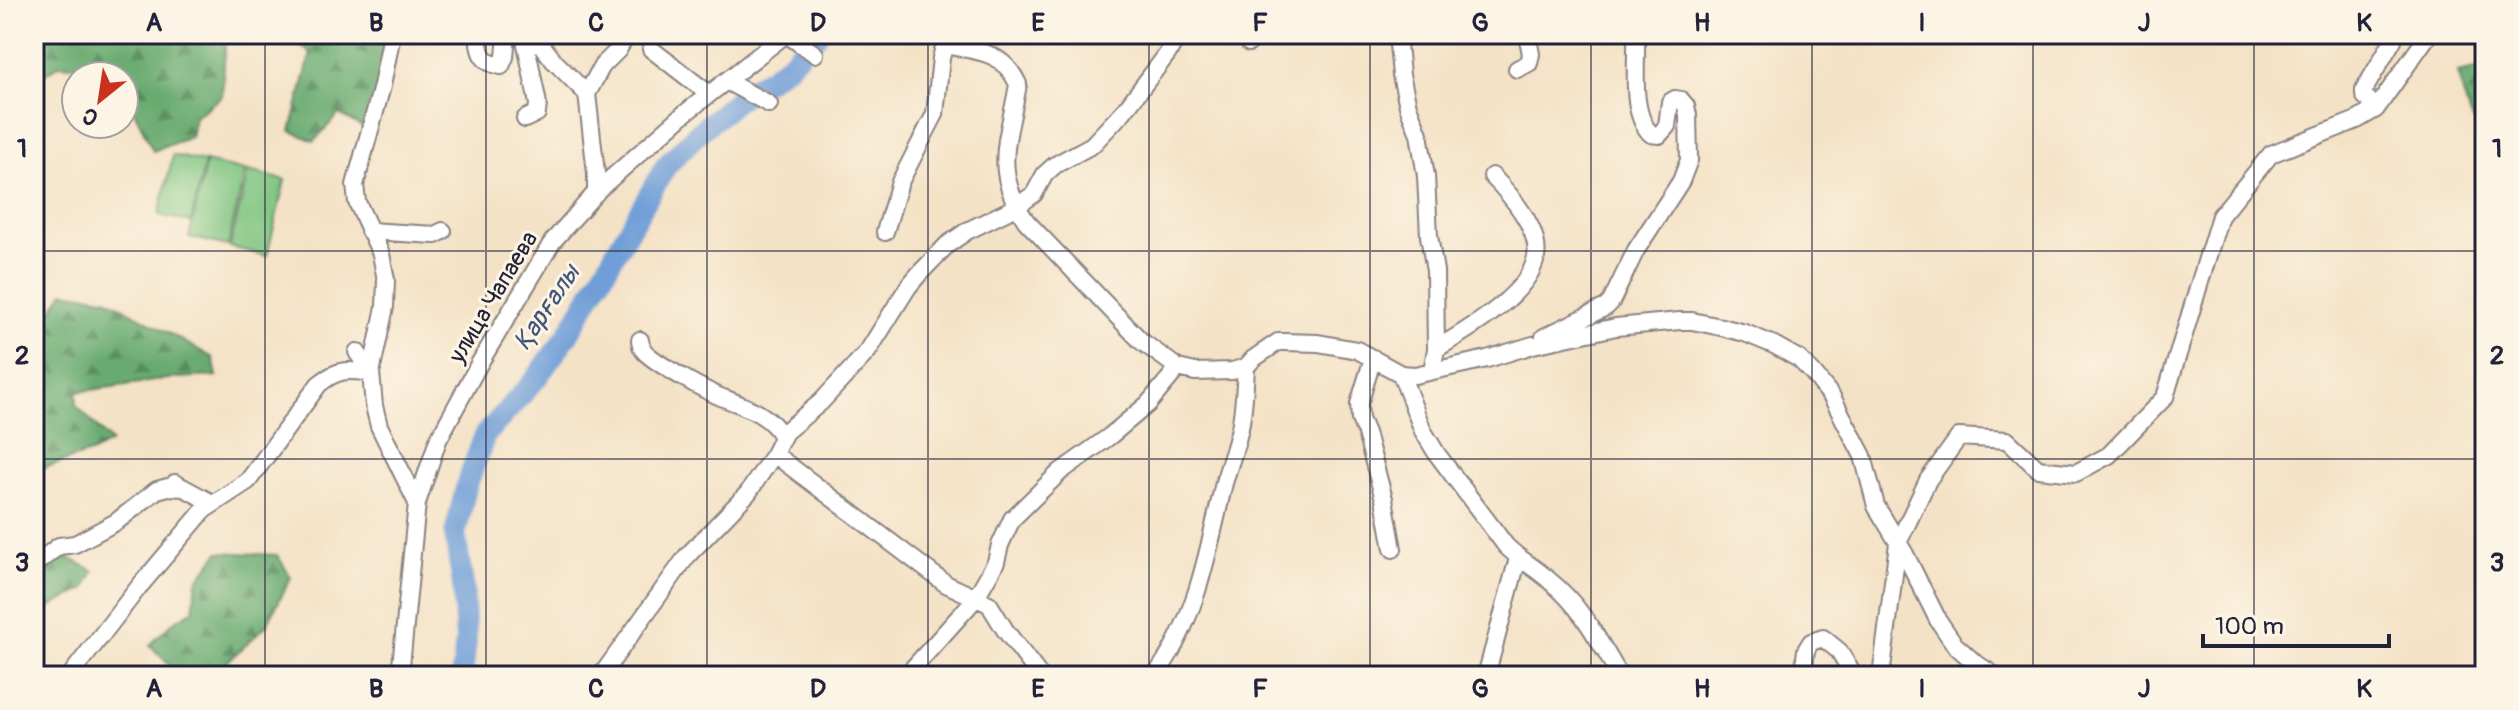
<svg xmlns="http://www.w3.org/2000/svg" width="2519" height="710" font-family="Pangolin,sans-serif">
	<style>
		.grass { fill: #7fc581; stroke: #50745e; stroke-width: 2 }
		.forest { fill: url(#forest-firs); stroke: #465; stroke-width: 2 }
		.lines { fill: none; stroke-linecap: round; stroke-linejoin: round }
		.river { stroke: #709ed8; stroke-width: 22 }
		.minor-casing { stroke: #8b8280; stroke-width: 20 }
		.minor { stroke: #fff; stroke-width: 16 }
		.grid { fill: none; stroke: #22223b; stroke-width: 2; stroke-opacity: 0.55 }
		.labels { text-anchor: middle; stroke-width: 6; stroke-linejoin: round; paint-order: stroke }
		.street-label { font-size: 24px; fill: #22223b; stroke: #fcf5e5 }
		.water-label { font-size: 26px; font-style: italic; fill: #41547a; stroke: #fcf5e5 }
		.neatline { fill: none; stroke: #22223b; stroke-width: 3 }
		.grid-label { font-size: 26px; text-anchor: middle; font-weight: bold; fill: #22223b }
	</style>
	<defs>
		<pattern id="forest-firs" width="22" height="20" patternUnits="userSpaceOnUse" patternTransform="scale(2)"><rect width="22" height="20" fill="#67aa6f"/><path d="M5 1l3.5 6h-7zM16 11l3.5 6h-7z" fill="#548a5c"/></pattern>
	</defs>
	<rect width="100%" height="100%" fill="#fcf5e5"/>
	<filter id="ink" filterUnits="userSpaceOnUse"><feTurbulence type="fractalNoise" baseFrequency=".0125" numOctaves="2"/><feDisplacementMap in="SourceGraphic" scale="16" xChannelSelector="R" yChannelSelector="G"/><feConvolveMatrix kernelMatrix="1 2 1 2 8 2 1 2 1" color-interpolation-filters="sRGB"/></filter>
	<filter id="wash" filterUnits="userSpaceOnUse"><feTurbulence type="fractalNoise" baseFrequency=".006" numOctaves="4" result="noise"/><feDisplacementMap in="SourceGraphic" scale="32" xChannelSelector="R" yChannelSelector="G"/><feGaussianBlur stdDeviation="1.8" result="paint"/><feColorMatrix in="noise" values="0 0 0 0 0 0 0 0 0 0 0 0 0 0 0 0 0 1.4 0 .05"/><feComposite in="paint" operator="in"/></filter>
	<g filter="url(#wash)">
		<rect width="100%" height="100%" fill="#f4e2c6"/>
		<path class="grass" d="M173,155L205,162L191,222L159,215Z
			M206,162L245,171L228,246L189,237Z
			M248,171L285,180L267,256L230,247Z"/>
		<path class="forest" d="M34,34H226L222,96L195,117L191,137L153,151L124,89V76H119L116,69L59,65L34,82Z
			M287,34H390L369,131L339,114L314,141L291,131L311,53Z
			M2475,69L2485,78V135L2470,116L2457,73Z
			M64,292L106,298L213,358L217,376L175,378L77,392L76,405L111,442L93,452L40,469L34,475V307L48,316Z
			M219,552L277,555L291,577L267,625L212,676H173V669L150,645L172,623L193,610L197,581Z
			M65,556L94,571L85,589L34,615V561Z"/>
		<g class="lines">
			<path class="river" d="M462,676L466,640L463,585L455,534L467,484L485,435L535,380L567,336L666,166L698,133L753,87L766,81L788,65L818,34"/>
		</g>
	</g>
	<g filter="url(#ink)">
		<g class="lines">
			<defs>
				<path id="minor" d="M479,34C478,52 482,63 501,66L505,57L507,34
					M524,34L538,104L537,113L525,119
					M533,34L554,61L587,94
					M910,34L911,37
					M1397,34L1401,75L1408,106L1419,134L1426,176L1429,236L1435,271L1436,349L1432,371
					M1249,43L1250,34
					M944,45C977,51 1002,50 1018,84C1009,140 991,169 1026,221L1141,341L1178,368L1195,372L1232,371L1246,367L1253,359L1278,342H1284L1318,343L1357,350L1401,374L1415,375L1487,359L1533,345L1616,327L1680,321H1692L1721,327L1745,333L1774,345L1799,359L1813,373L1832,397L1863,456L1876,506L1905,554L1938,620L1955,645L1974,662L1995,676
					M651,49L709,94
					M1517,69L1529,63L1531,54L1527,34
					M726,81L769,104
					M2376,109L2429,34
					M596,193V173L587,94L602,66L618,50L627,34
					M369,231L435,235L443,231
					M885,232L900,182L935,114L941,58L948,34
					M1544,337L1606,307L1611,302L1636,250L1681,181L1689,160L1688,115L1686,106L1681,100L1675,99L1670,102L1667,126L1659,135L1651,134C1630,114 1637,67 1636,40
					M640,340C641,346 641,347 644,351C654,363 711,394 726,399C747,407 772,416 782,437
					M1436,349C1466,331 1529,295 1536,257C1541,230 1510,194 1492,176
					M357,352L371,373
					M1373,358L1359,404L1360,419L1366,433L1384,499L1393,549
					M371,373L385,307L386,280L381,254L357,202L355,185L382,86L392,34
					M1401,374L1423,431L1437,454L1506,546C1520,560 1536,568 1550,581C1583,608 1598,640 1620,676
					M774,454L946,584L989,604L1005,630L1040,676
					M175,483L212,503
					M34,565L59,546L75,544L116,522L157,490L168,487L184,488
					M70,676L138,588L204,510L248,481L319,384C339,368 347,370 371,373L374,406L379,426L417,503
					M400,676L417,503L438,440L479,364L553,241L599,189L684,114L786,34L815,54
					M601,676L687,556L748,493L774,454L785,432L821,402L868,351L908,287L918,275L947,245L967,231L1016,207L1034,194L1045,174L1055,165L1092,145L1124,111L1168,53L1173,43L1185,34
					M906,676L975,599L996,562L1000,545L1012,519L1060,472L1110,436L1148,404L1178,368
					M1155,676C1196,621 1208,552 1223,487C1228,467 1236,448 1240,428C1244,408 1245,387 1246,367
					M1486,676L1518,558
					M1803,676L1806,650L1811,642L1823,638L1839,651L1854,676
					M1881,676L1898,543L1928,480L1959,437L2007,440L2038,469L2076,473L2109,455L2165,397L2220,216L2271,154L2357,120L2376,109L2364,95V90L2393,40"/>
			</defs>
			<use href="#minor" class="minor-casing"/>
			<use href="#minor" class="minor"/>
		</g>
	</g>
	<path class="grid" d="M265,34V676M486,34V676M707,34V676M928,34V676M1149,34V676M1370,34V676M1591,34V676M1812,34V676M2033,34V676M2254,34V676M34,251H2485M34,459H2485"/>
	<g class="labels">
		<g class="street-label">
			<text transform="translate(493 297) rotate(-59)" y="8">улица Чапаева</text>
		</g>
		<g class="water-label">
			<text transform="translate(546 307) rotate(-56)" y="9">Қарғалы</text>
		</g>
	</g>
	<rect width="2519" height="710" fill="none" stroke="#fcf5e5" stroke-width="88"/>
	<g transform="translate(100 100) rotate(210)"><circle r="38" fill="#fcf5e5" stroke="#a5a1a1" stroke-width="2"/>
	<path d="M0-6L14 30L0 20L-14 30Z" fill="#c8321e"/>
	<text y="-12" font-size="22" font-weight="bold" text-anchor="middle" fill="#22223b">С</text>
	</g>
	<path d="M2203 634v12h186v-12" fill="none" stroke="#22223b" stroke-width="4"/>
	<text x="2215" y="634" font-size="24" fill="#22223b" stroke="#fcf5e5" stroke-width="6" paint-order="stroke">100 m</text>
	<rect x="44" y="44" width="2431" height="622" class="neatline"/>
	<g class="grid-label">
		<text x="154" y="31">A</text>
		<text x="376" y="31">B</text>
		<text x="596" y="31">C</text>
		<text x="818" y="31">D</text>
		<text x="1038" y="31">E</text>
		<text x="1260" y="31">F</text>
		<text x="1480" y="31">G</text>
		<text x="1702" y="31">H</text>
		<text x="1922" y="31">I</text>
		<text x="2144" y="31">J</text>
		<text x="2364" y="31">K</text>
		<text x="22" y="157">1</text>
		<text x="2497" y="157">1</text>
		<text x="22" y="364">2</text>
		<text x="2497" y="364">2</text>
		<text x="22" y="571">3</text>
		<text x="2497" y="571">3</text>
		<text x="154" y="697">A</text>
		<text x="376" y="697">B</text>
		<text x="596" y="697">C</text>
		<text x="818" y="697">D</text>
		<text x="1038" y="697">E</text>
		<text x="1260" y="697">F</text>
		<text x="1480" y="697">G</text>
		<text x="1702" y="697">H</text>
		<text x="1922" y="697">I</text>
		<text x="2144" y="697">J</text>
		<text x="2364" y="697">K</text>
	</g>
</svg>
